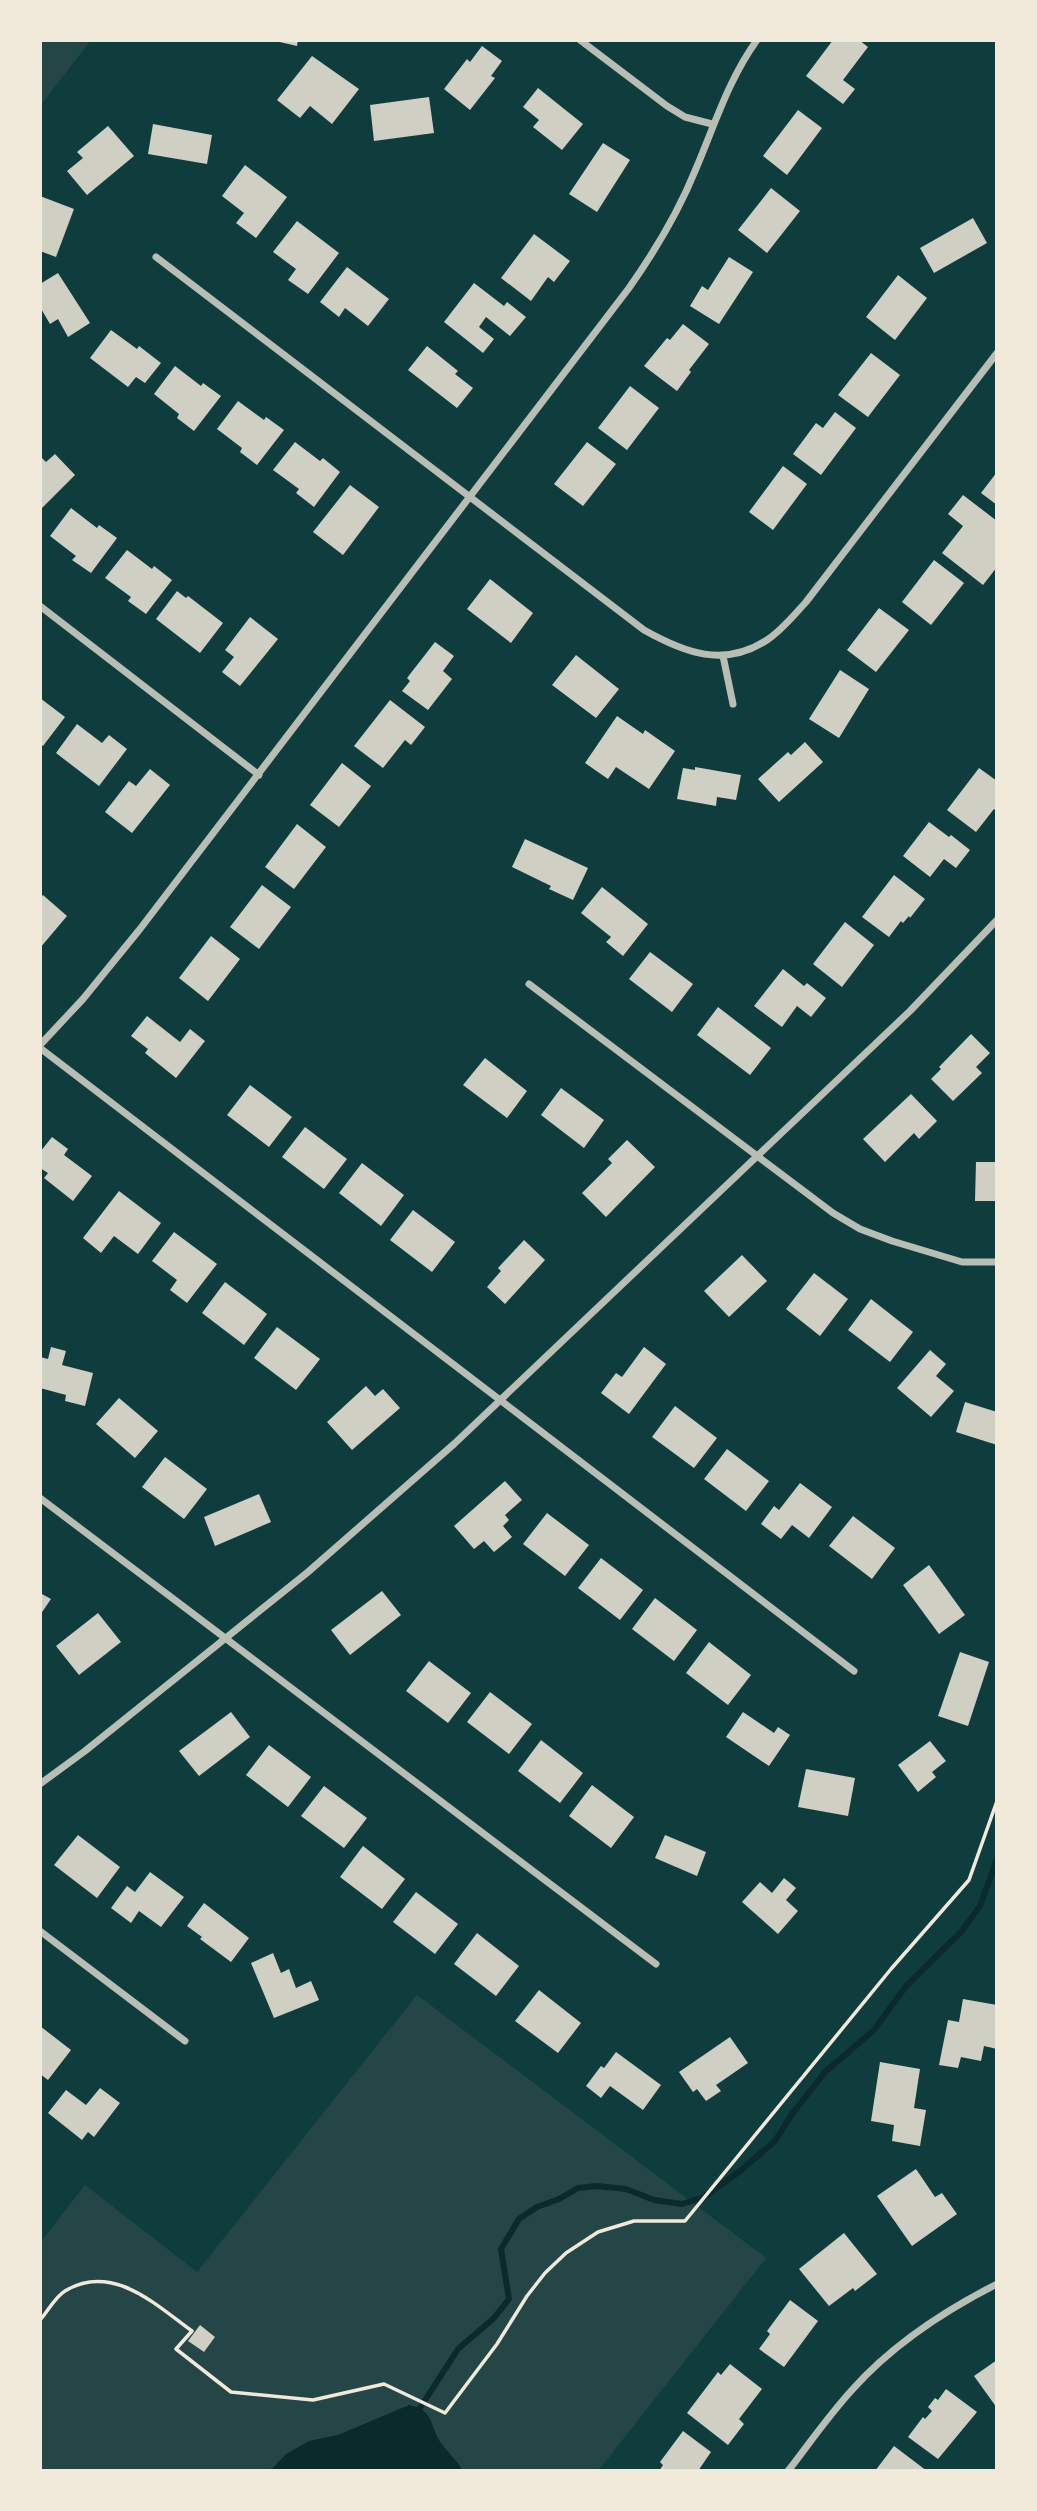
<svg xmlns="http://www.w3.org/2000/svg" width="1037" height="2511" font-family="Poppins,sans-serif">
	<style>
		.green { fill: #244646 }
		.water { fill: #0a2a2b }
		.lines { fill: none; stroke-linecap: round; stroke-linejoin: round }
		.stream { stroke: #0a2a2b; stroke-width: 6 }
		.building { fill: #cfcfc3 }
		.path { stroke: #f1e9da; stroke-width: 3.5 }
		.minor { stroke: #b8beb3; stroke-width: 7 }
	</style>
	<rect width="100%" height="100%" fill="#0f3d3e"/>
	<path class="green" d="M40,40H91L40,106Z
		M417,1995L766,2258L598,2471H40V2243L85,2185L197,2272Z"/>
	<path class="water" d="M409,2405C435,2410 429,2426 441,2443C448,2453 457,2460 463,2471H270L286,2454L309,2441L338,2435Z"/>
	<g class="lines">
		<path class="stream" d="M420,2408L458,2349L494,2318L509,2299L501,2249L519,2219L537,2207L559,2199L578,2188L597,2186L626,2189L654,2200L682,2204L704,2197L740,2171L775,2141L792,2114L825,2072L874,2030L906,1986L961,1932L980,1906L997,1859"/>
	</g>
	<path class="building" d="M271,40H298L297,46Z
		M833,40H859L868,47L843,80L855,89L843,104L806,76Z
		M482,46L502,61L491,76L495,78L470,110L444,89L467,59L470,62Z
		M312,56L359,89L332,124L310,106L300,118L277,100Z
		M538,88L583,124L562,150L533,127L539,120L523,107Z
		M429,97L434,133L374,141L370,105Z
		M798,110L822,128L787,175L763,156Z
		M153,124L212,135L207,164L148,154Z
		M108,126L134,156L87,195L67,171L83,158L77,152Z
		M603,143L630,160L597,212L569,194Z
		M245,165L287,197L256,238L236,223L244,213L222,196Z
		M771,188L800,211L767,253L738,230Z
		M40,196L74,209L56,257L40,251Z
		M973,218L987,243L934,273L920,248Z
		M297,221L339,253L308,294L288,280L296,269L273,252Z
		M534,234L570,261L554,282L548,277L531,301L501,278Z
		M729,257L753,272L719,324L690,306L702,286L708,290Z
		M347,267L389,299L368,326L345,308L339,317L320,302Z
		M58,273L90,323L68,337L58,319L50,324L40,307V284Z
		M898,275L927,298L895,340L866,317Z
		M474,283L504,306L507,302L526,317L510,336L486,317L479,327L494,339L483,353L444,322Z
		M683,324L709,344L689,370L691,372L677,391L644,366L667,338L670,340Z
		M111,330L137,349L139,346L161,363L145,383L136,377L128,387L90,358Z
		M427,346L458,371L455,374L473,388L457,408L408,370Z
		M871,353L900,375L868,417L838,395Z
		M175,366L201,386L203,383L221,396L194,431L177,418L179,414L154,394Z
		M630,386L659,408L627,450L598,428Z
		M238,401L264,420L266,417L284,430L257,465L240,452L242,448L217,429Z
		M835,412L856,428L821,475L793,454L816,423L823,428Z
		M295,442L320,461L323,458L340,472L314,507L296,493L299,489L273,470Z
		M587,442L616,464L583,506L554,484Z
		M55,454L75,475L42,508L40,456L46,462Z
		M783,466L807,484L773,530L749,512Z
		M997,472V505L981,493Z
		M350,485L379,507L343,555L313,532Z
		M963,495L997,521V567L983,585L942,553L963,526L948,514Z
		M71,508L97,528L99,525L117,538L91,573L72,560L76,556L50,536Z
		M127,550L152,569L154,566L172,580L146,614L128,601L131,597L105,578Z
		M934,560L964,583L931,625L902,602Z
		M490,579L533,613L511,643L467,609Z
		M177,591L186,598L188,596L223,623L200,653L156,619Z
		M879,608L909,630L876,672L847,650Z
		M250,617L278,639L240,686L222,672L234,657L225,650Z
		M435,642L454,656L443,671L452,679L428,710L402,691L410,681L407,678Z
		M576,655L619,689L596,718L552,685Z
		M840,670L869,689L839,738L809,719Z
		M40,698L65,717L43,746L40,744Z
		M390,700L425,727L411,745L405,740L383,768L354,746Z
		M617,716L643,734L645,730L675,751L649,789L616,767L608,779L585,763Z
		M77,724L102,743L109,735L127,749L99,786L56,753Z
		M805,742L823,762L779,802L758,779L788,752L791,755Z
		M342,763L371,786L339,827L310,805Z
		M695,767L741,775L736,800L717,797L716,806L677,799L683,768L695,770Z
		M979,768L997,781V811L994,809L976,832L947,810Z
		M150,769L170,785L132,833L105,812L129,781L136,786Z
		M929,822L949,837L951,835L970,850L956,868L944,859L930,877L903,856Z
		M297,824L326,847L294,889L265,867Z
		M525,839L588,868L573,900L549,889L551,886L512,867Z
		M894,875L925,899L910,918L909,916L903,923L901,921L889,937L862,917Z
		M262,885L291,907L259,949L230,927Z
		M602,887L648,924L623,956L606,942L611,937L581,913Z
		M43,895L67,916L40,948V898Z
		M845,922L874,945L842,987L813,964Z
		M211,936L240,959L208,1001L179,978Z
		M650,952L693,984L672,1012L629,979Z
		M783,969L804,986L807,983L826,998L811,1017L797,1006L782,1027L754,1006Z
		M718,1007L771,1048L750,1075L697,1035Z
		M147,1016L180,1042L190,1029L205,1041L176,1078L145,1053L148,1049L131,1036Z
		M971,1034L990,1053L976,1067L982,1073L953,1101L931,1079L941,1069L939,1067Z
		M485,1058L527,1091L507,1118L463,1085Z
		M250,1085L292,1117L269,1147L227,1115Z
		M561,1088L604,1120L584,1148L541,1115Z
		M911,1094L937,1121L919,1139L914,1133L885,1162L863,1139Z
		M305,1127L347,1159L324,1189L282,1157Z
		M52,1137L68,1149L64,1155L92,1176L73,1201L44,1178L48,1173L40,1168V1152Z
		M627,1140L655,1167L606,1217L582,1193L612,1163L608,1159Z
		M976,1162H997V1201H975Z
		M362,1163L404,1195L381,1226L339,1193Z
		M119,1191L161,1223L138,1254L114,1236L101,1253L83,1238Z
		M413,1210L455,1242L432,1272L390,1240Z
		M174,1232L217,1264L187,1303L170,1290L177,1280L152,1261Z
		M524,1240L545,1260L505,1304L487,1287L501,1271L498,1268Z
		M742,1255L767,1281L729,1317L704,1291Z
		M814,1273L848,1299L820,1336L786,1309Z
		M225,1282L267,1314L244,1345L202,1313Z
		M871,1299L913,1332L890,1362L848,1330Z
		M277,1327L320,1359L296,1390L254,1358Z
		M51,1347L66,1351L62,1365L93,1373L85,1406L65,1401L66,1395L40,1388V1357L48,1359Z
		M644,1347L666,1364L629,1414L601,1393L616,1373L622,1377Z
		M930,1350L946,1364L936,1376L954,1391L931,1417L897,1388Z
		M366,1386L375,1396L383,1389L400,1408L352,1450L327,1422Z
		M119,1398L158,1431L135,1458L96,1424Z
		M965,1402L997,1412V1445L956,1432Z
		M675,1406L717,1438L694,1468L652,1437Z
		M727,1449L769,1481L746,1511L704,1479Z
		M165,1457L207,1489L184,1519L142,1487Z
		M505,1481L522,1500L505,1515L509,1520L503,1526L512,1537L494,1552L484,1541L474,1549L454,1526Z
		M800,1483L832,1507L809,1538L792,1525L781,1539L761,1524L774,1506L779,1510Z
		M259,1494L271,1522L215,1546L204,1517Z
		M547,1513L589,1545L565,1576L523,1544Z
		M853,1516L895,1548L872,1579L829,1546Z
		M601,1558L643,1590L620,1620L578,1588Z
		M929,1565L965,1615L939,1634L903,1585Z
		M382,1591L401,1615L350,1655L331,1630Z
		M40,1593L51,1599L40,1615Z
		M655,1598L697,1630L674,1661L632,1629Z
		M98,1613L121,1642L79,1675L56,1646Z
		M709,1642L751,1675L728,1705L686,1673Z
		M960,1652L989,1662L968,1726L938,1716Z
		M429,1661L471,1693L448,1723L406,1691Z
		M490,1692L532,1724L509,1754L467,1722Z
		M231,1712L250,1737L199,1776L179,1751Z
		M743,1712L774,1733L778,1727L790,1735L769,1766L726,1737Z
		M541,1740L583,1773L560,1803L518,1771Z
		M930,1741L946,1761L932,1772L936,1777L918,1792L898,1765Z
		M269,1745L311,1777L288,1807L246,1775Z
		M806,1769L855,1778L848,1816L798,1807Z
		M592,1785L634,1817L611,1848L569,1816Z
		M324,1786L367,1818L344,1848L301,1816Z
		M78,1835L120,1867L97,1898L54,1865Z
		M665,1835L706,1852L697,1876L655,1858Z
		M363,1846L405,1879L382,1909L340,1877Z
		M150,1872L184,1897L161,1927L139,1911L131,1923L111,1908L127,1886L135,1892Z
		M784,1878L796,1888L786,1900L798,1911L778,1934L742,1902L760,1882L772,1893Z
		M416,1892L458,1924L435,1954L393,1922Z
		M204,1903L249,1938L231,1962L200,1939L202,1937L187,1926Z
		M477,1933L519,1966L496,1996L454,1964Z
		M273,1953L281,1973L289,1969L296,1988L311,1981L319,2000L274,2018L251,1963Z
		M539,1990L581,2023L558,2053L515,2021Z
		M963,1999L997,2005V2049L984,2046L981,2061L961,2057L958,2068L939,2065L948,2020L959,2022Z
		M40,2026L71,2050L48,2080L40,2074Z
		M730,2037L748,2063L716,2085L721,2091L706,2101L697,2089L693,2092L679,2072Z
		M616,2052L661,2085L643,2110L610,2086L601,2098L586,2086L601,2066L604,2068Z
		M880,2062L920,2069L914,2108L926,2110L920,2146L892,2141L894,2125L871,2121Z
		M100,2088L120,2103L94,2137L88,2132L82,2140L48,2113L66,2090L86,2105Z
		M916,2169L935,2197L942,2193L957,2214L912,2246L877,2196Z
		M844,2233L877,2274L855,2291L853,2288L829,2306L799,2269Z
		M790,2300L818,2321L784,2367L759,2349L770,2334L767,2331Z
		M200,2325L215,2337L204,2352L188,2341Z
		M997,2360V2408L974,2376Z
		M730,2364L762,2389L739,2419L744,2424L728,2445L687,2413L718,2372L721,2375Z
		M946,2389L977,2412L938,2459L908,2437L923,2417L925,2419L932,2411L928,2407L935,2398L938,2400Z
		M683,2431L711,2452L698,2471H659L663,2465L660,2462Z
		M894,2446L927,2471H875Z"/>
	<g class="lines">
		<path class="path" d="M40,2320C48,2311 55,2297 65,2291C112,2262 156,2305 192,2331L176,2349L231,2392L313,2400L384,2384L445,2413L497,2344L527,2296L545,2273L566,2253L598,2232L634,2221H685L891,1969L969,1880L997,1801"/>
		<path class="minor" d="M580,40L667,106L685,117L712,124
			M156,257L644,630C685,653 724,668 767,640C782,630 794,615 806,602L997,353
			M40,606L259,775
			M723,656L733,704
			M529,984L833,1213L860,1229L892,1241L962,1262H997
			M40,1045L83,999L140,929L629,288C655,251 678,213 695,171C714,127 728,80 757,40
			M40,1048L854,1671
			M40,1498L656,1964
			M40,1784L85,1751L308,1572L454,1444L910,1011L997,920
			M40,1931L185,2041
			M788,2471C809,2444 829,2415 852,2390C892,2345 944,2311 997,2284"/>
	</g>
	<rect width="1037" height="2511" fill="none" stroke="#f1e9da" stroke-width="84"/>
</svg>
